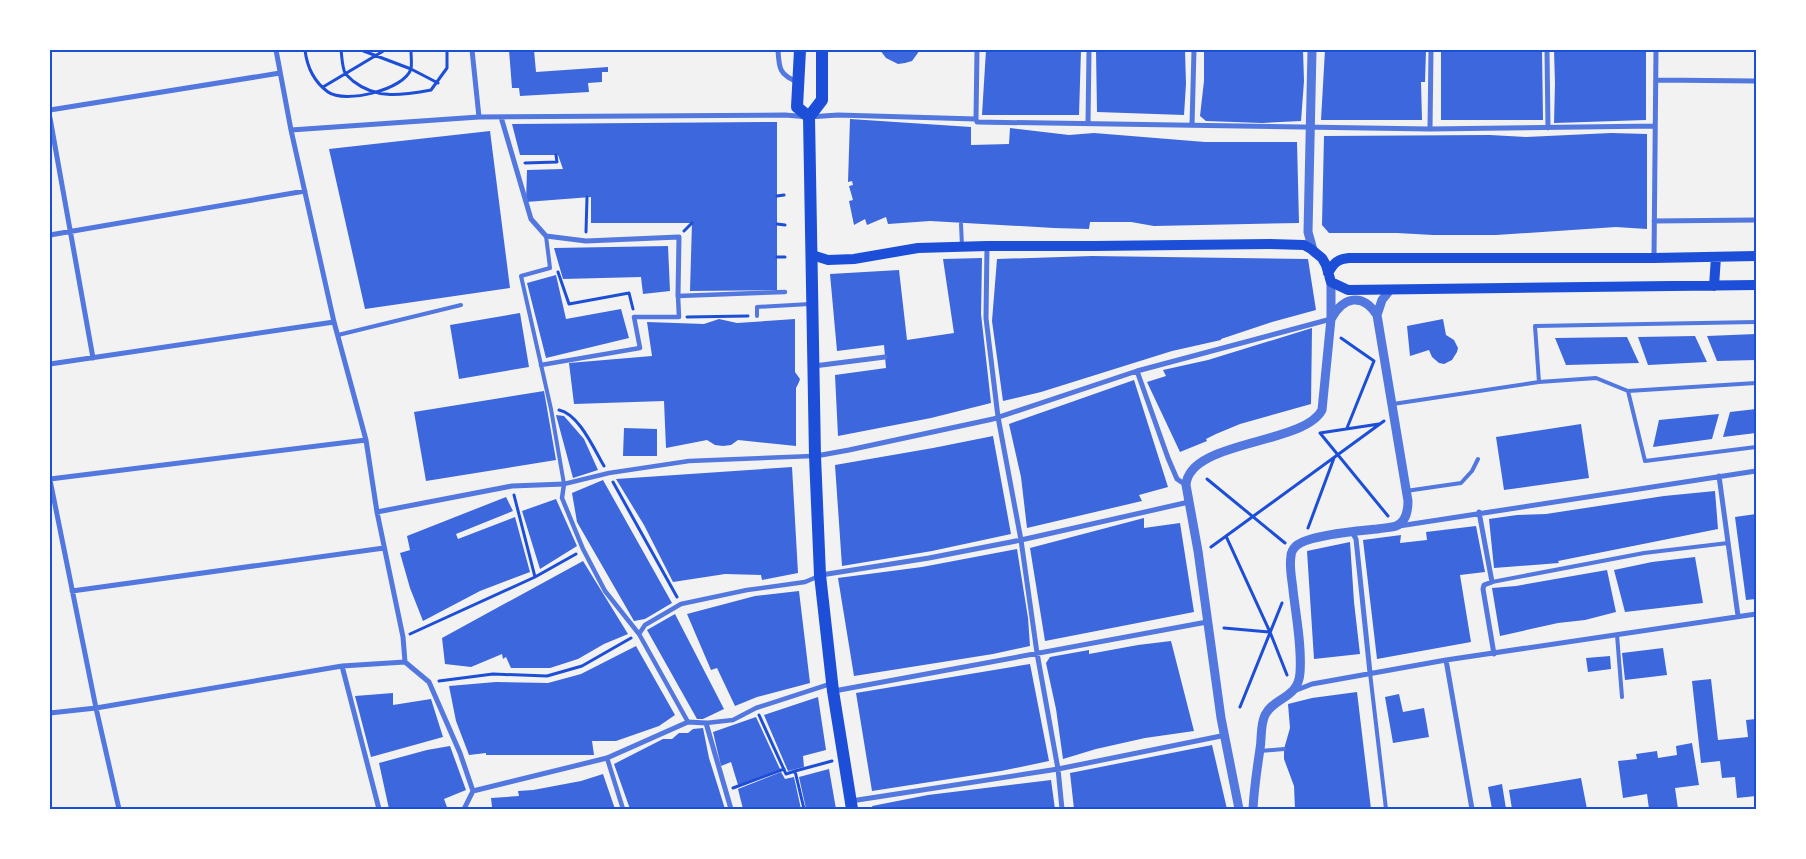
<svg xmlns="http://www.w3.org/2000/svg" width="1806" height="859" font-family="'Libre Baskerville',serif">
	<style>
		.building { fill: #3d67dc }
		.lines { fill: none; stroke-linecap: round; stroke-linejoin: round }
		.path { stroke: #1d4ed8; stroke-width: 3 }
		.service { stroke: #5277de; stroke-width: 4 }
		.pedestrian { stroke: #5277de; stroke-width: 4.5 }
		.minor { stroke: #5277de; stroke-width: 5 }
		.tertiary { stroke: #5277de; stroke-width: 9 }
		.secondary { stroke: #1d4ed8; stroke-width: 10 }
		.primary { stroke: #1d4ed8; stroke-width: 12 }
		.neatline { fill: none; stroke: #1d4ed8; stroke-width: 2 }
	</style>
	<rect width="100%" height="100%" fill="#f2f2f2"/>
	<path class="building" d="M509,50H534L536,72L608,67V72H602V82L588,83L589,92L520,96L519,88H512Z
		M880,50H920L912,61L905,63L898,64L886,58Z
		M986,50H1081L1079,115H982Z
		M1096,50H1185L1186,84L1184,115L1097,112Z
		M1204,50H1303L1304,81L1301,121L1262,123L1206,121L1200,116L1204,81Z
		M1325,50H1426L1425,82H1421L1422,120H1321Z
		M1441,50H1542L1543,120H1441Z
		M1554,50H1646V120L1554,123L1555,83Z
		M850,119L971,127V145L1009,144L1010,128L1069,135L1094,133L1205,142H1297L1299,223L1154,226L1131,222H1090L1089,229L1054,228L930,221L888,224L886,217L867,225L865,219L854,225L849,201L853,200L849,186L853,185L852,181L848,182Z
		M777,122V290L690,291L692,223H591V197L526,202L527,170L563,169L558,155H520L512,124Z
		M490,131L510,288L365,309L329,149Z
		M1611,133L1647,134V229L1616,227L1496,235H1433L1397,233H1329L1322,225L1324,136L1490,135L1526,137Z
		M668,246L670,291L643,294L641,277L563,279L554,248Z
		M1092,256L1308,259L1316,310L1272,322L1221,339V340L1172,351L1041,392L1003,401L992,321L997,259Z
		M982,258L981,314L991,403L931,418L838,436L835,375L886,368L884,345L837,351L830,274L899,270L907,340L954,333L943,259Z
		M556,275L566,319L621,309L629,338L546,358L527,283Z
		M520,313L529,367L459,379L450,325Z
		M719,319L737,323L795,319V372L800,379L799,382L796,388V446L738,440L731,445L723,446L715,445L707,440L666,448L664,401L574,404L569,363L652,356L647,322L704,324Z
		M1443,319L1446,335L1454,340L1458,348L1457,352L1452,360L1444,364L1439,363L1432,357L1429,350L1410,356L1407,326Z
		M1312,328L1311,404L1240,424L1216,434L1206,439L1207,441L1180,452L1147,382L1166,376L1163,370L1208,360Z
		M1756,334V360L1717,361L1707,336Z
		M1695,336L1707,362L1648,365L1638,337Z
		M1627,337L1639,363L1566,365L1555,338Z
		M1134,380L1168,487L1139,495L1142,501L1027,528L1021,477L1009,424Z
		M544,391L556,460L426,481L414,412Z
		M1756,409V433L1723,437L1730,412Z
		M1719,414L1712,439L1653,447L1659,420Z
		M556,415L564,416L584,439L598,470L573,478Z
		M1581,424L1589,478L1504,490L1496,437Z
		M624,428L657,429V456H623Z
		M993,436L1011,534L932,551L842,566L835,465L933,448Z
		M792,467L798,573L762,580L761,575L725,574L673,582L644,525L616,479Z
		M603,480L672,603L645,619L634,621L577,522L572,493Z
		M1715,491L1718,529L1558,561L1559,563L1494,568L1489,519L1517,515L1546,514L1664,496Z
		M506,497L513,511L456,534L458,539L515,517L530,572L480,591L423,621L410,588L400,553L410,550L407,536Z
		M556,499L577,546L540,569L522,511Z
		M1756,514V599L1746,600L1735,517Z
		M1144,518V528L1180,523L1194,612L1045,641L1030,548Z
		M1476,526L1485,572L1460,575L1471,642L1377,659L1363,540L1401,535L1400,543L1427,540L1426,532Z
		M1350,542L1354,602L1360,654L1314,659L1307,551Z
		M1017,549L1028,618L1030,646L993,654L854,676L838,578L922,567Z
		M1695,557L1703,603L1625,612L1614,570L1652,562Z
		M583,561L628,634L604,644L578,659L550,668H511L506,657L503,659L502,654L471,667L445,664L442,638Z
		M1607,570L1616,612L1585,620L1558,623L1500,636L1492,588L1516,586Z
		M799,591L810,683L757,697L735,706L717,668L711,670L687,614L755,596Z
		M675,614L724,709L703,719H697L647,630Z
		M1171,641L1194,731L1145,738L1096,749L1063,759L1056,709L1046,663L1050,657L1089,650V654L1138,645Z
		M636,646L675,715L659,726L616,741H592L594,755H486V753L469,755L456,721L449,686L496,682L548,683L581,674Z
		M1663,648L1667,675L1625,680L1622,653Z
		M1610,656L1611,669L1588,672L1586,658Z
		M1030,664L1049,761L1001,771L872,791L856,693Z
		M1711,679L1718,740L1748,737L1746,720L1756,719V796L1737,798L1735,777L1722,778L1720,761L1701,763L1692,681Z
		M1357,692L1371,809H1295L1294,786L1284,759V749L1290,728L1288,704L1312,698Z
		M393,693V705L431,699L443,737L371,757L355,696Z
		M1399,694L1403,712L1424,708L1429,737L1393,743L1385,697Z
		M818,697L826,750L803,756L804,767L788,771L764,715Z
		M756,717L780,769L738,785L731,762L721,766L713,732Z
		M703,728L709,758L725,809H630L614,764L663,739H672L679,733H688L693,729Z
		M1692,743L1699,785L1675,788L1678,809H1649L1647,794L1623,798L1618,761L1637,759L1636,754L1657,751L1658,758L1677,755L1676,746Z
		M1212,745L1227,809H1074L1070,773Z
		M450,746L466,790L444,799L447,807L443,809H389L379,763L427,750Z
		M829,769L836,809H806L799,777Z
		M781,772L785,779L794,777L801,809H743L738,789Z
		M603,774L615,809H489L492,807L491,798L519,796L518,791L533,790L581,781Z
		M1581,778L1587,809H1512L1509,790Z
		M1051,780L1055,809H873L872,806L928,795Z
		M1502,784L1506,809H1492L1488,787Z"/>
	<g class="lines">
		<path class="path" d="M305,50C307,67 313,81 328,92C345,104 404,90 411,69C412,64 411,56 411,50
			M341,50C342,57 342,66 345,73C347,76 350,78 353,81C377,100 403,95 431,90L447,68V50
			M361,50L411,69L438,83
			M323,87L385,50
			M525,163L557,162L556,155
			M777,196L784,195
			M777,224L785,225
			M684,231L692,223
			M586,232L587,197
			M777,257H785
			M558,272L569,304L629,293L633,309
			M687,317L748,316
			M1341,338L1374,361L1347,428
			M559,410C579,414 594,449 604,466
			M1379,424L1320,433L1388,516
			M1207,479L1285,543
			M613,482L677,597
			M514,495L535,577
			M1308,528L1334,458
			M1226,536L1270,632L1287,675
			M1211,547L1384,421
			M1224,628L1269,632
			M410,634L535,577L576,554
			M439,681L493,674L547,676L582,666L631,638
			M1240,707L1282,603
			M759,715L786,774L795,771
			M733,788L784,769
			M804,809L795,771L832,761"/>
		<path class="service" d="M961,224L962,246
			M546,236L550,268L521,276L551,409L564,484
			M757,316V307L810,304
			M338,335L461,305
			M1539,382L1535,326L1756,322
			M1628,391L1645,461L1756,447
			M1393,404L1539,382L1596,378L1628,391L1756,383
			M1406,491L1461,483L1472,471L1478,459
			M1492,582L1644,553L1728,543
			M1617,635L1622,697
			M1370,673L1386,809
			M1260,751L1284,749"/>
		<path class="pedestrian" d="M541,365L640,348L634,317H679L678,296L785,292
			M813,456L689,461L609,473L564,484L562,498L583,549L605,591L639,634L645,625L681,604L747,590L805,582L819,576
			M639,634L688,722
			M706,723L733,720L756,708L830,684
			M607,758L623,809"/>
		<path class="minor" d="M276,50L291,130L334,322L366,440L377,512L403,637L405,662
			M472,50L479,117
			M778,50C779,68 779,75 798,82
			M1547,50L1548,128
			M1656,80L1756,81
			M50,110L280,73
			M501,117L531,219L546,236L586,241L679,237L678,296
			M50,118L93,358
			M976,119L977,50
			M1088,124L1089,50
			M1192,125L1194,50
			M1430,129L1431,50
			M291,130L479,117L785,115L809,117L838,115L976,119L977,122L1430,129L1655,126
			M1654,221L1756,220
			M50,235L305,191
			M987,246L986,318L998,417L1021,540L1037,653L1058,769L1062,809
			M1654,258L1656,50
			M50,364L334,322
			M814,366L885,357
			M1137,371L1168,458L1177,479L1186,485
			M816,456L849,450L993,419L1137,371L1331,319
			M1719,476L1738,616
			M50,479L366,440
			M50,480L96,708L119,809
			M377,512L512,486L564,484
			M1479,512L1492,582L1484,585L1483,589L1494,654
			M1399,526L1756,471
			M1352,532L1356,539L1370,673
			M821,575L929,558L1021,540L1189,502
			M72,591L384,548
			M1446,660L1472,809
			M342,666L379,809
			M834,691L1207,622
			M1294,691L1312,684L1446,660L1756,614
			M50,713L96,708L342,666L405,662L429,682L460,753L473,791L464,809
			M473,791L607,758L688,722L706,723L731,809
			M851,801L1058,769L1226,735"/>
		<path class="tertiary" d="M1312,50L1308,232L1313,250
			M1331,319C1343,297 1362,292 1377,315
			M1239,809L1221,718L1198,551L1186,485C1189,440 1304,445 1322,410L1331,319V282
			M1253,809C1254,788 1257,769 1260,749C1262,737 1260,726 1265,715C1274,697 1298,699 1300,673C1302,646 1296,617 1293,590C1292,579 1289,567 1291,556C1291,552 1293,549 1296,546C1307,535 1359,531 1377,529C1382,528 1390,528 1396,526C1406,522 1408,510 1408,501L1377,315L1382,300L1390,290"/>
		<path class="secondary" d="M812,255L828,260L854,259L918,248L987,246H1094L1270,244L1304,245L1311,249L1322,258L1326,265L1331,282L1348,290L1756,285
			M1328,273C1334,263 1337,259 1349,258H1654L1756,256
			M1714,286L1716,257"/>
		<path class="primary" d="M800,50L797,107L809,117
			M809,117L815,456L820,575L833,691L852,809
			M809,117L822,100V50"/>
	</g>
	<rect width="1806" height="859" fill="none" stroke="#ffffff" stroke-width="102"/>
	<rect x="51" y="51" width="1704" height="757" class="neatline"/>
</svg>
